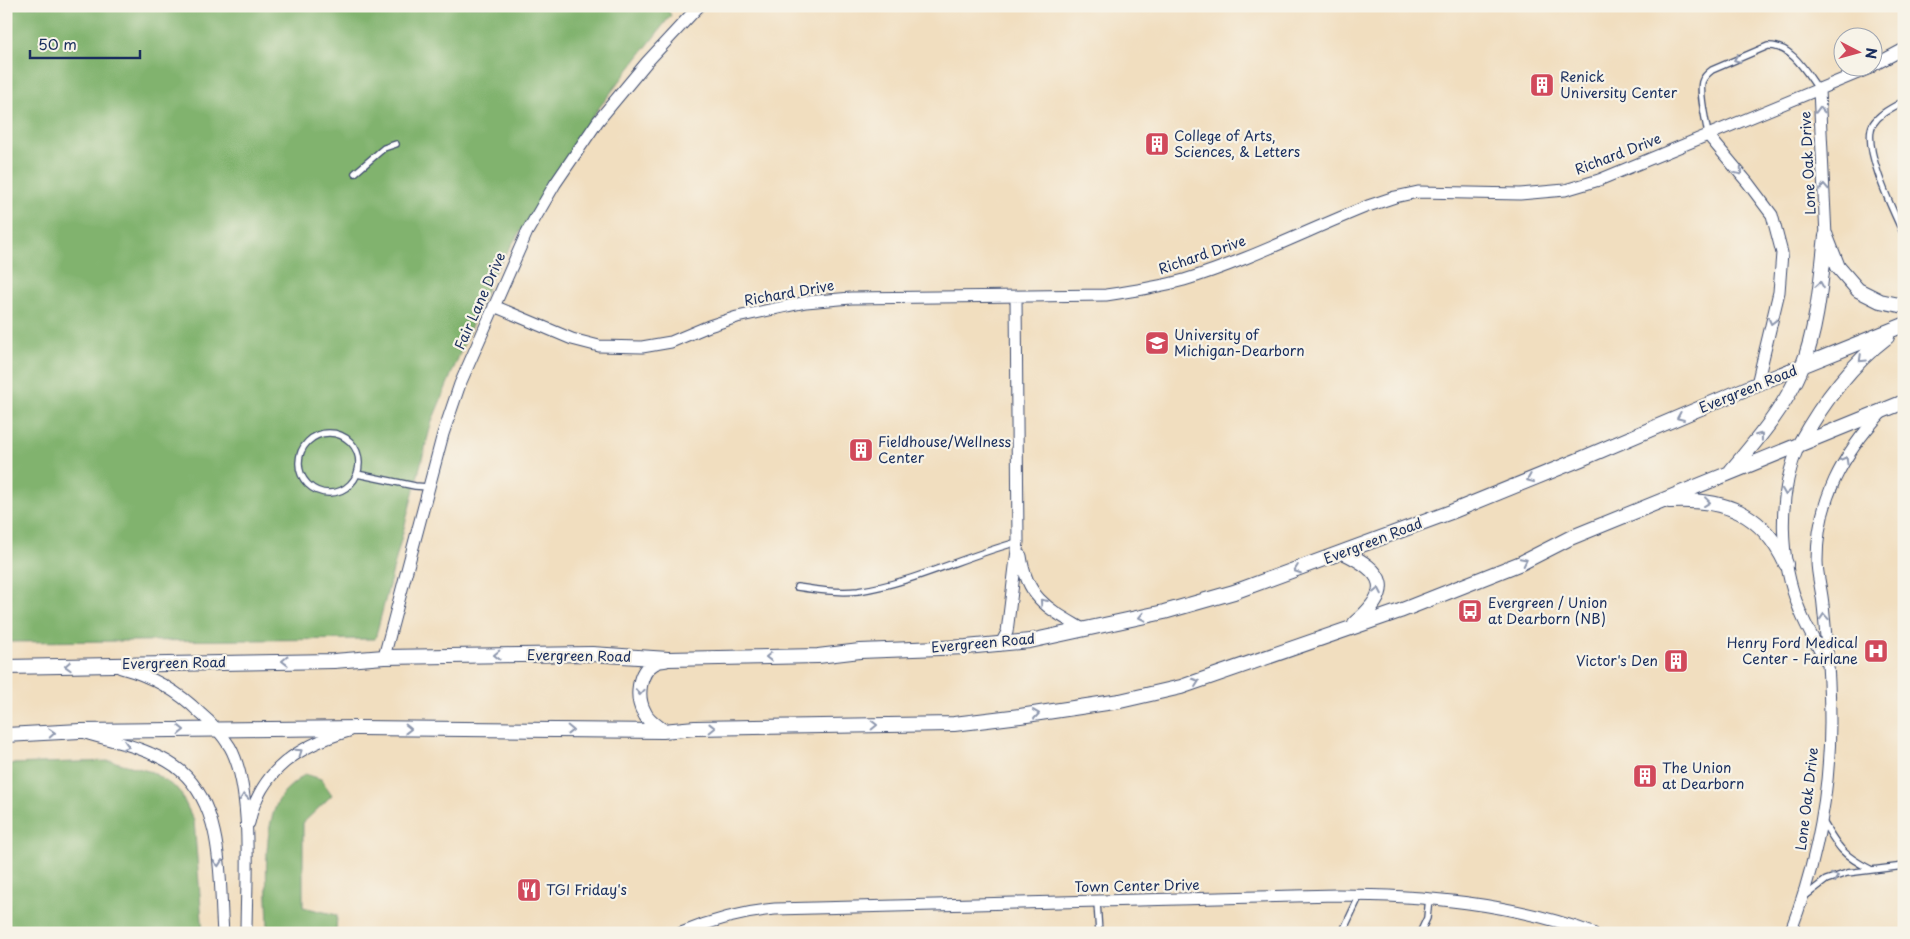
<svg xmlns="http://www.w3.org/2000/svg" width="1910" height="939" font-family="'Playpen Sans',sans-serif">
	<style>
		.forest { fill: #81b36e; stroke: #4e7166 }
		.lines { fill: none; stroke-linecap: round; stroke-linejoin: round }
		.service-casing { stroke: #3b496d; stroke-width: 8 }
		.minor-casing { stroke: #3b496d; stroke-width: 13 }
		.tertiary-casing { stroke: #3b496d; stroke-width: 16 }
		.service { stroke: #fff; stroke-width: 5.5 }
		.minor { stroke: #fff; stroke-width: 11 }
		.tertiary { stroke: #fff; stroke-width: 14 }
		.oneway { stroke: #8d97ae }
		.labels { text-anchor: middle; stroke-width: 4.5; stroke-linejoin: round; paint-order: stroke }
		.poi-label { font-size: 14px; fill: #1b2f5e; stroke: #f7f3e8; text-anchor: start }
		.street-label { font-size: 14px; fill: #1b2f5e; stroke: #f7f3e8 }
	</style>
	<rect width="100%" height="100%" fill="#f7f3e8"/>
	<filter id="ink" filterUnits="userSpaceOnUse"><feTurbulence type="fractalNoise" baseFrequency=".02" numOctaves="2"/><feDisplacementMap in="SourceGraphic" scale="10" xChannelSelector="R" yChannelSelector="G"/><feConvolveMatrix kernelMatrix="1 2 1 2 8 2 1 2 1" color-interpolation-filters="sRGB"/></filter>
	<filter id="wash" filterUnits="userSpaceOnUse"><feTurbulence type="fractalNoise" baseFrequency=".0096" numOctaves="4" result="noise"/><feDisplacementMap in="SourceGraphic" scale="20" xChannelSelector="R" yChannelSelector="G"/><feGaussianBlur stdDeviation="1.12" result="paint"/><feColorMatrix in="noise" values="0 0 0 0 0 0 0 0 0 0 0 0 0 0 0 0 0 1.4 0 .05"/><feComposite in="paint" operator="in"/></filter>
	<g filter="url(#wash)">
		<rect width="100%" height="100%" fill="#f1debf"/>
		<path class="forest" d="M6,6H665L671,15L595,113L492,276L432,421L375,639L6,642Z
			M112,761L152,772L179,790L194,821L203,933H6V764Z
			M305,774L321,779L332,795L303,823V907L337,915L336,933H268C268,895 259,823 284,792C290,786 298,780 305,774Z"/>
	</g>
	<g filter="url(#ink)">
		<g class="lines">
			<defs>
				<path id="service" d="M1904,101C1892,108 1880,113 1873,124C1861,146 1894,213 1904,235
					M1708,135C1706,120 1699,95 1702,82C1704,76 1708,73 1712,70L1768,46C1792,45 1806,72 1819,90
					M355,173L384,148L396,144
					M299 463a30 30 0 1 1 60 0a30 30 0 1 1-60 0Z
					M357,474L415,486L428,487
					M797,587C817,590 837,593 858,591C913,583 964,556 1018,542
					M1822,820C1838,847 1842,855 1870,869
					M1804,897L1826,880L1847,873L1904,866
					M1097,902L1099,933
					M1342,933L1360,895
					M1420,933L1427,918L1429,898"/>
				<path id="minor" d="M1872,66L1904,49
					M1819,90L1826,236
					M1708,135L1748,183L1772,215L1782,253L1779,292L1757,384
					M494,306L572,339L599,346L642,347L671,342L709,326L737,317L806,302L851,298L1106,295C1133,291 1159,287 1184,280C1247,261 1308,230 1368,206L1395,197L1418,192L1520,194L1565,190L1599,180L1870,68
					M1799,445C1777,496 1779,560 1800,611C1806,627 1816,643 1824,659
					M1021,556C1027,599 1049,609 1083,629
					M1000,645L1007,632L1018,542L1016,296
					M384,657L443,434L460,384L527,232L555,184L598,121L647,62L699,6
					M121,668C151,676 178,691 200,713C212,723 222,734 230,747C254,790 246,883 246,933
					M86,733C107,740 131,744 152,754C162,758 173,764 181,771C225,810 219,880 223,933
					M249,823C260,770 300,745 349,731
					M681,933C712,920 742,912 775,909L1337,895C1423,895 1511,903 1593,933
					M1790,933C1816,865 1830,795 1830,722C1830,684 1827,644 1823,605C1822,591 1817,575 1817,561C1817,501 1842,455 1882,412"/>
				<path id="tertiary" d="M1827,239L1838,267L1858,290L1880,301L1904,306
					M1799,445C1822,403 1849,366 1887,337
					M1731,471C1758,439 1786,406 1802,367C1818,327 1821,278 1826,236
					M1669,501C1724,498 1762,512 1786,564
					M1343,552C1385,572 1394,590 1355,623
					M6,667L334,661L384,657L592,654L668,659L818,656L860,651L966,647L1030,641L1164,612L1234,592L1451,512L1581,459L1757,384L1904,325
					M663,731C657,726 647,720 644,712C636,698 638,672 654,663C657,661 662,660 665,660
					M6,735L80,731L359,728L663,731L695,728L954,724L1020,716L1120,701L1181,687L1400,611L1521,563L1570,538L1904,402"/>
			</defs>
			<use href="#service" class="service-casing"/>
			<use href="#minor" class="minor-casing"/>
			<use href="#tertiary" class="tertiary-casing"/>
			<use href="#service" class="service"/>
			<use href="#minor" class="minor"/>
			<use href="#tertiary" class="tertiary"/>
		</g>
		<defs><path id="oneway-chevron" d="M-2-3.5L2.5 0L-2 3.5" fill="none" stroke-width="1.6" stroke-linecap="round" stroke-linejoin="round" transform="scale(1.25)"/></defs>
		<g class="oneway">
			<use href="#oneway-chevron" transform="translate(1737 59) rotate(157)"/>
			<use href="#oneway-chevron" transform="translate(1820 110) rotate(-92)"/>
			<use href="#oneway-chevron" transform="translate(1739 172) rotate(50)"/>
			<use href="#oneway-chevron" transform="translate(1824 187) rotate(-93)"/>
			<use href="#oneway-chevron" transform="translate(1820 285) rotate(-81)"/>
			<use href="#oneway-chevron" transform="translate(1772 321) rotate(104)"/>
			<use href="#oneway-chevron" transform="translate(1862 359) rotate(136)"/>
			<use href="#oneway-chevron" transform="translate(1680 417) rotate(157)"/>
			<use href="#oneway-chevron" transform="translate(1760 436) rotate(-52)"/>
			<use href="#oneway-chevron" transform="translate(1845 460) rotate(-60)"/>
			<use href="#oneway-chevron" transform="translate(1530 479) rotate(158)"/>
			<use href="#oneway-chevron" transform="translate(1786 492) rotate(99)"/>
			<use href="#oneway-chevron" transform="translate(1707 502) rotate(7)"/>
			<use href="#oneway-chevron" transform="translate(1524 561) rotate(-26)"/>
			<use href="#oneway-chevron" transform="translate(1297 570) rotate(160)"/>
			<use href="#oneway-chevron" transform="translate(1378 591) rotate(-79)"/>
			<use href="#oneway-chevron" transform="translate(1043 602) rotate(-132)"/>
			<use href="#oneway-chevron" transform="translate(1142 617) rotate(168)"/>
			<use href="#oneway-chevron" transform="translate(1824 617) rotate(-94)"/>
			<use href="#oneway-chevron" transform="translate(497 655) rotate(179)"/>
			<use href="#oneway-chevron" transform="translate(769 657) rotate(179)"/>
			<use href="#oneway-chevron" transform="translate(285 661) rotate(179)"/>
			<use href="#oneway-chevron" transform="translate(68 666) rotate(177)"/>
			<use href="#oneway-chevron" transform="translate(1196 682) rotate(-19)"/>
			<use href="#oneway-chevron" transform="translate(640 692) rotate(94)"/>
			<use href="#oneway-chevron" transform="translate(1036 714) rotate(-8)"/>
			<use href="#oneway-chevron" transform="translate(874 725) rotate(-1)"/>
			<use href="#oneway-chevron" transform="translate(712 728) rotate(-1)"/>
			<use href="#oneway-chevron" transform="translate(408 729) rotate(1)"/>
			<use href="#oneway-chevron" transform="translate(181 730) rotate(-1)"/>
			<use href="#oneway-chevron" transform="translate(570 730) rotate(1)"/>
			<use href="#oneway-chevron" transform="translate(52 733) rotate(-3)"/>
			<use href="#oneway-chevron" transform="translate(126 746) rotate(17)"/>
			<use href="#oneway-chevron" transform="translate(299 752) rotate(-34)"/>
			<use href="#oneway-chevron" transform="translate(244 797) rotate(-96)"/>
			<use href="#oneway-chevron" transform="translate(218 863) rotate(85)"/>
			<use href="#oneway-chevron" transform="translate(1835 877) rotate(-21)"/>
		</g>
	</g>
	<defs>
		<symbol id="building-square" viewBox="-11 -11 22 22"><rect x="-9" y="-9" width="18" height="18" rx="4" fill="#d1495b" stroke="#f7f3e8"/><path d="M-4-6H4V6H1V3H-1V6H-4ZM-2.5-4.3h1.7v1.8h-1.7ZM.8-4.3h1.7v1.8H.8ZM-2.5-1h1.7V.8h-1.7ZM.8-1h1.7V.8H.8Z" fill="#fff"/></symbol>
		<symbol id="university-square" viewBox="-11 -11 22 22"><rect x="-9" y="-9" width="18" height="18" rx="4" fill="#d1495b" stroke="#f7f3e8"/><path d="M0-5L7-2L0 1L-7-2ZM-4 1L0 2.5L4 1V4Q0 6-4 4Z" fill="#fff"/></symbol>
		<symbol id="bus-square" viewBox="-11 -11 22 22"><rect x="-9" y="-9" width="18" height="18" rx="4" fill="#d1495b" stroke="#f7f3e8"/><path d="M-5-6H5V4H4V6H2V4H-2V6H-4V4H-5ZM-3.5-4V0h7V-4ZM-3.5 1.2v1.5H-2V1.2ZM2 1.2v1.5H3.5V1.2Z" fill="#fff"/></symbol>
		<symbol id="hospital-square" viewBox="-11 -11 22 22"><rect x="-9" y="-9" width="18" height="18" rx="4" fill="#d1495b" stroke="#f7f3e8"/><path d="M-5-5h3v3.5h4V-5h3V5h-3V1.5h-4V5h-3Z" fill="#fff"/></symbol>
		<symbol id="restaurant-square" viewBox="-11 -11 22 22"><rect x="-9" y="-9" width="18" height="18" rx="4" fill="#d1495b" stroke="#f7f3e8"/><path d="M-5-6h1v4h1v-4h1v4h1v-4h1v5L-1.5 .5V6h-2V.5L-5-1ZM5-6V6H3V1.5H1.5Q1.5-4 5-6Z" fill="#fff"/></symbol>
	</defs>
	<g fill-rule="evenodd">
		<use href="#building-square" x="1528" y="71" width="28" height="28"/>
		<use href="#building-square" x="1143" y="130" width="28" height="28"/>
		<use href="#university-square" x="1143" y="329" width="28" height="28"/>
		<use href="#building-square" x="847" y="436" width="28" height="28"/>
		<use href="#bus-square" x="1456" y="597" width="28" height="28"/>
		<use href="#hospital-square" x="1862" y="637" width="28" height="28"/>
		<use href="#building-square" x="1662" y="647" width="28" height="28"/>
		<use href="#building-square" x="1631" y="762" width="28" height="28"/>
		<use href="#restaurant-square" x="515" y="876" width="28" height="28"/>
	</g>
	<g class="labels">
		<g class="poi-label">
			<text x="1560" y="82">Renick<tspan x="1560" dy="16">University Center</tspan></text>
			<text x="1174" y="141">College of Arts,<tspan x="1174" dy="16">Sciences, &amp; Letters</tspan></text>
			<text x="1174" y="340">University of<tspan x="1174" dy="16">Michigan-Dearborn</tspan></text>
			<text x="878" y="447">Fieldhouse/Wellness<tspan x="878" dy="16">Center</tspan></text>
			<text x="1488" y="608">Evergreen / Union<tspan x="1488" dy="16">at Dearborn (NB)</tspan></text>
			<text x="1858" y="648" text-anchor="end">Henry Ford Medical<tspan x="1858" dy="16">Center - Fairlane</tspan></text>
			<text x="1658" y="666" text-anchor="end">Victor's Den</text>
			<text x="1662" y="773">The Union<tspan x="1662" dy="16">at Dearborn</tspan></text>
			<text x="546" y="895">TGI Friday's</text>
		</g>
		<g class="street-label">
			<text transform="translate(1618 154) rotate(-21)" y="5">Richard Drive</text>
			<text transform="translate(1808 163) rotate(-93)" y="5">Lone Oak Drive</text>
			<text transform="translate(1202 255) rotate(-19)" y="5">Richard Drive</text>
			<text transform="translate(789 293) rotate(-10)" y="5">Richard Drive</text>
			<text transform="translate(480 301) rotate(-66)" y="5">Fair Lane Drive</text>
			<text transform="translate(1748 389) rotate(-22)" y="5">Evergreen Road</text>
			<text transform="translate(1373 541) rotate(-21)" y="5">Evergreen Road</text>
			<text transform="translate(983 643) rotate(-5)" y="5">Evergreen Road</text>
			<text transform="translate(579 656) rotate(1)" y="5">Evergreen Road</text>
			<text transform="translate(174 663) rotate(-1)" y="5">Evergreen Road</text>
			<text transform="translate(1807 799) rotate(-83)" y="5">Lone Oak Drive</text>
			<text transform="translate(1137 886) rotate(-1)" y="5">Town Center Drive</text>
		</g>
	</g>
	<rect width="1910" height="939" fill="none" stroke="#f7f3e8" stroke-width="25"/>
	<g transform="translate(1858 52) rotate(96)"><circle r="24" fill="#f7f3e8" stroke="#9fa5b1"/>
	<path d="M0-4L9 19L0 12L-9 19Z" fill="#d1495b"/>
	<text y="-8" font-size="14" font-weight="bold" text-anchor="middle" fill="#1b2f5e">N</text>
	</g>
	<path d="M30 50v8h110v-8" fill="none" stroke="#1b2f5e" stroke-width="2.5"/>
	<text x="38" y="50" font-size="15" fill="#1b2f5e" stroke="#f7f3e8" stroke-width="4" paint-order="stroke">50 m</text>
</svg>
